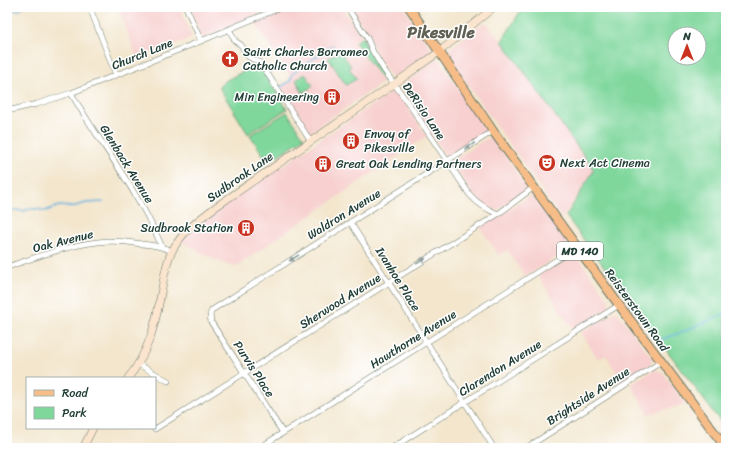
<svg xmlns="http://www.w3.org/2000/svg" width="733" height="455" font-family="Sriracha,sans-serif">
	<style>
		.built { fill: #f7d0cf }
		.green { fill: #7fd79c; stroke: #4f8a68; fill-rule: evenodd }
		.lines { fill: none; stroke-linecap: round; stroke-linejoin: round }
		.stream { stroke: #64b2de; stroke-width: 1.5 }
		.street-casing { stroke: #69786a; stroke-width: 6 }
		.secondary-casing { stroke: #69786a; stroke-width: 8 }
		.primary-casing { stroke: #69786a; stroke-width: 10 }
		.street { stroke: #fff; stroke-width: 5 }
		.secondary { stroke: #fce5cf; stroke-width: 7 }
		.primary { stroke: #f7bd88; stroke-width: 8 }
		.oneway { fill: #8f9e9a }
		.labels { text-anchor: middle; stroke-width: 3; stroke-linejoin: round; paint-order: stroke }
		.shield { fill: #fff; stroke: #627771; stroke-width: 1 }
		.shield-label { font-size: 11px; font-weight: bold; fill: #1f3d34 }
		.poi-label { font-size: 12px; fill: #1f3d34; stroke: #fff; text-anchor: start }
		.street-label { font-size: 12px; fill: #1f3d34; stroke: #fff }
		.district-label { font-size: 16px; font-weight: bold; fill: #606054; stroke: #fff }
	</style>
	<rect width="100%" height="100%" fill="#fff"/>
	<filter id="ink" filterUnits="userSpaceOnUse"><feTurbulence type="fractalNoise" baseFrequency=".025" numOctaves="2"/><feDisplacementMap in="SourceGraphic" scale="8" xChannelSelector="R" yChannelSelector="G"/><feConvolveMatrix kernelMatrix="1 2 1 2 8 2 1 2 1" color-interpolation-filters="sRGB"/></filter>
	<filter id="wash" filterUnits="userSpaceOnUse"><feTurbulence type="fractalNoise" baseFrequency=".012" numOctaves="4" result="noise"/><feDisplacementMap in="SourceGraphic" scale="16" xChannelSelector="R" yChannelSelector="G"/><feGaussianBlur stdDeviation="0.9" result="paint"/><feColorMatrix in="noise" values="0 0 0 0 0 0 0 0 0 0 0 0 0 0 0 0 0 1.4 0 .05"/><feComposite in="paint" operator="in"/></filter>
	<g filter="url(#wash)">
		<rect width="100%" height="100%" fill="#f3e6cd"/>
		<path class="built" d="M118,7H180L192,38L137,58Z
			M190,7H275L202,38Z
			M293,7H341L362,36L353,42L383,82L308,134L279,89L293,80L255,23Z
			M350,7H403L429,46L431,48L430,52L398,76L391,77L380,60L375,51L369,36Z
			M485,22L502,41L594,170L562,219L447,55V53L449,49Z
			M435,59L439,60L488,132L451,155L449,156L446,155L444,153L402,88L404,84Z
			M394,91L398,93L427,136L235,267L216,260L181,242L193,229L218,209L391,92Z
			M491,136L529,190L497,210H494L483,204L471,193L454,166L453,163L455,159Z
			M532,195L571,248L525,277L507,250L498,255L480,227Z
			M572,253H575L608,299L609,303V306L607,309L573,330L538,275Z
			M614,312L618,313L651,357L652,360L650,366L623,383L606,355L598,359L581,332L611,314Z
			M654,370H657L662,372L686,404L648,414L631,384Z"/>
		<path class="green" d="M523,7H726V429L566,216L594,170L502,41ZM675,34H699V58H675Z
			M363,37L368,51L386,79L384,82L355,42Z
			M340,51L351,66L349,68L357,79L346,85L328,58Z
			M257,63L259,65L287,109L248,134L219,87C226,78 239,75 249,68C252,66 253,65 257,63Z
			M305,74L313,86L303,93L296,80Z
			M287,112L304,138L268,162L250,135Z"/>
		<g class="lines">
			<path class="stream" d="M7,11L19,10L23,7
				M279,88L290,81L293,73L333,45
				M7,209L24,211L29,209H38L45,211L59,206L72,207L86,203L103,202
				M657,341L680,333L726,313"/>
		</g>
	</g>
	<g filter="url(#ink)">
		<g class="lines">
			<defs>
				<path id="street" d="M186,7L201,41
					M347,7L367,38L373,52L384,70L411,107L470,195C478,204 486,209 498,214
					M90,8L116,75
					M229,29L235,41L241,45L249,57L259,62L262,65L311,142
					M71,93C101,145 139,192 162,247
					M7,111L37,104L71,93L201,41L282,7
					M350,222L494,448
					M7,267C40,256 73,243 108,241C120,241 131,242 142,244C153,245 162,246 172,251
					M138,364L168,381
					M155,429L498,214L534,187
					M283,433L211,322L210,315L212,310L447,161L493,131
					M259,448L577,247
					M392,448L619,305
					M526,448L661,362"/>
				<path id="secondary" d="M128,378C148,354 156,323 161,293C164,279 165,264 172,251C182,232 199,219 217,206L394,84L439,52L494,7
					M83,448L93,428"/>
				<path id="primary" d="M409,7L493,131L619,305L726,448"/>
			</defs>
			<use href="#street" class="street-casing"/>
			<use href="#secondary" class="secondary-casing"/>
			<use href="#primary" class="primary-casing"/>
			<use href="#street" class="street"/>
			<use href="#secondary" class="secondary"/>
			<use href="#primary" class="primary"/>
		</g>
		<defs><path id="oneway-solid" d="M-6-.8H1V-3.2L6.5 0L1 3.2V.8H-6Z"/></defs>
		<g class="oneway">
			<use href="#oneway-solid" transform="translate(470 146) rotate(147)"/>
			<use href="#oneway-solid" transform="translate(294 258) rotate(148)"/>
			<use href="#oneway-solid" transform="translate(421 261) rotate(-32)"/>
		</g>
	</g>
	<defs>
		<symbol id="church-disc" viewBox="-11 -11 22 22"><circle r="9.5" fill="#c8321e" stroke="#fff"/><path d="M-1.2-6h2.4v3.5h3.3v2.4h-3.3V6h-2.4V-.1h-3.3v-2.4h3.3Z" fill="#fff"/></symbol>
		<symbol id="building-disc" viewBox="-11 -11 22 22"><circle r="9.5" fill="#c8321e" stroke="#fff"/><path d="M-4-6H4V6H1V3H-1V6H-4ZM-2.5-4.3h1.7v1.8h-1.7ZM.8-4.3h1.7v1.8H.8ZM-2.5-1h1.7V.8h-1.7ZM.8-1h1.7V.8H.8Z" fill="#fff"/></symbol>
		<symbol id="theatre-disc" viewBox="-11 -11 22 22"><circle r="9.5" fill="#c8321e" stroke="#fff"/><path d="M-5-5.5Q0-4 5-5.5V0Q5 5 0 6Q-5 5-5 0ZM-3.3-2.5H-1v1.5H-3.3ZM1-2.5H3.3v1.5H1ZM-2.8 1Q0 5.5 2.8 1Z" fill="#fff"/></symbol>
	</defs>
	<g fill-rule="evenodd">
		<use href="#church-disc" x="220" y="49" width="20" height="20"/>
		<use href="#building-disc" x="322" y="87" width="20" height="20"/>
		<use href="#building-disc" x="341" y="131" width="20" height="20"/>
		<use href="#theatre-disc" x="537" y="153" width="20" height="20"/>
		<use href="#building-disc" x="313" y="154" width="20" height="20"/>
		<use href="#building-disc" x="236" y="218" width="20" height="20"/>
	</g>
	<g class="labels">
		<rect class="shield" x="557" y="242" width="46" height="18" rx="3"/>
		<g class="shield-label">
			<text x="580" y="255">MD 140</text>
		</g>
		<g class="poi-label">
			<text x="243" y="56">Saint Charles Borromeo<tspan x="243" dy="14">Catholic Church</tspan></text>
			<text x="319" y="101" text-anchor="end">Min Engineering</text>
			<text x="364" y="138">Envoy of<tspan x="364" dy="14">Pikesville</tspan></text>
			<text x="560" y="167">Next Act Cinema</text>
			<text x="336" y="168">Great Oak Lending Partners</text>
			<text x="233" y="232" text-anchor="end">Sudbrook Station</text>
		</g>
		<g class="street-label">
			<text transform="translate(142 54) rotate(-22)" y="4">Church Lane</text>
			<text transform="translate(424 111) rotate(56)" y="4">DeRisio Lane</text>
			<text transform="translate(127 164) rotate(58)" y="4">Glenback Avenue</text>
			<text transform="translate(240 177) rotate(-35)" y="4">Sudbrook Lane</text>
			<text transform="translate(344 214) rotate(-32)" y="4">Waldron Avenue</text>
			<text transform="translate(63 241) rotate(-14)" y="4">Oak Avenue</text>
			<text transform="translate(398 279) rotate(58)" y="4">Ivanhoe Place</text>
			<text transform="translate(340 301) rotate(-32)" y="4">Sherwood Avenue</text>
			<text transform="translate(637 310) rotate(54)" y="4">Reisterstown Road</text>
			<text transform="translate(413 339) rotate(-32)" y="4">Hawthorne Avenue</text>
			<text transform="translate(500 368) rotate(-32)" y="4">Clarendon Avenue</text>
			<text transform="translate(254 369) rotate(57)" y="4">Purvis Place</text>
			<text transform="translate(588 396) rotate(-33)" y="4">Brightside Avenue</text>
		</g>
		<g class="district-label">
			<text x="441" y="38">Pikesville</text>
		</g>
	</g>
	<rect width="733" height="455" fill="none" stroke="#fff" stroke-width="24"/>
	<rect x="26" y="377" width="130" height="52" fill="#ffffff" stroke="#a5b1ae"/>
	<rect x="34" y="390" width="20" height="6" fill="#f7bd88" stroke="#a5b1ae"/>
	<text x="62" y="397" font-size="12" fill="#1f3d34">Road</text>
	<rect x="34" y="407" width="20" height="12" fill="#7fd79c" stroke="#a5b1ae"/>
	<text x="62" y="417" font-size="12" fill="#1f3d34">Park</text>
	<g transform="translate(687 46)"><circle r="19" fill="#ffffff" stroke="#a5b1ae"/>
	<path d="M0-3L7 15L0 10L-7 15Z" fill="#c8321e"/>
	<text y="-6" font-size="11" font-weight="bold" text-anchor="middle" fill="#1f3d34">N</text>
	</g>
</svg>
